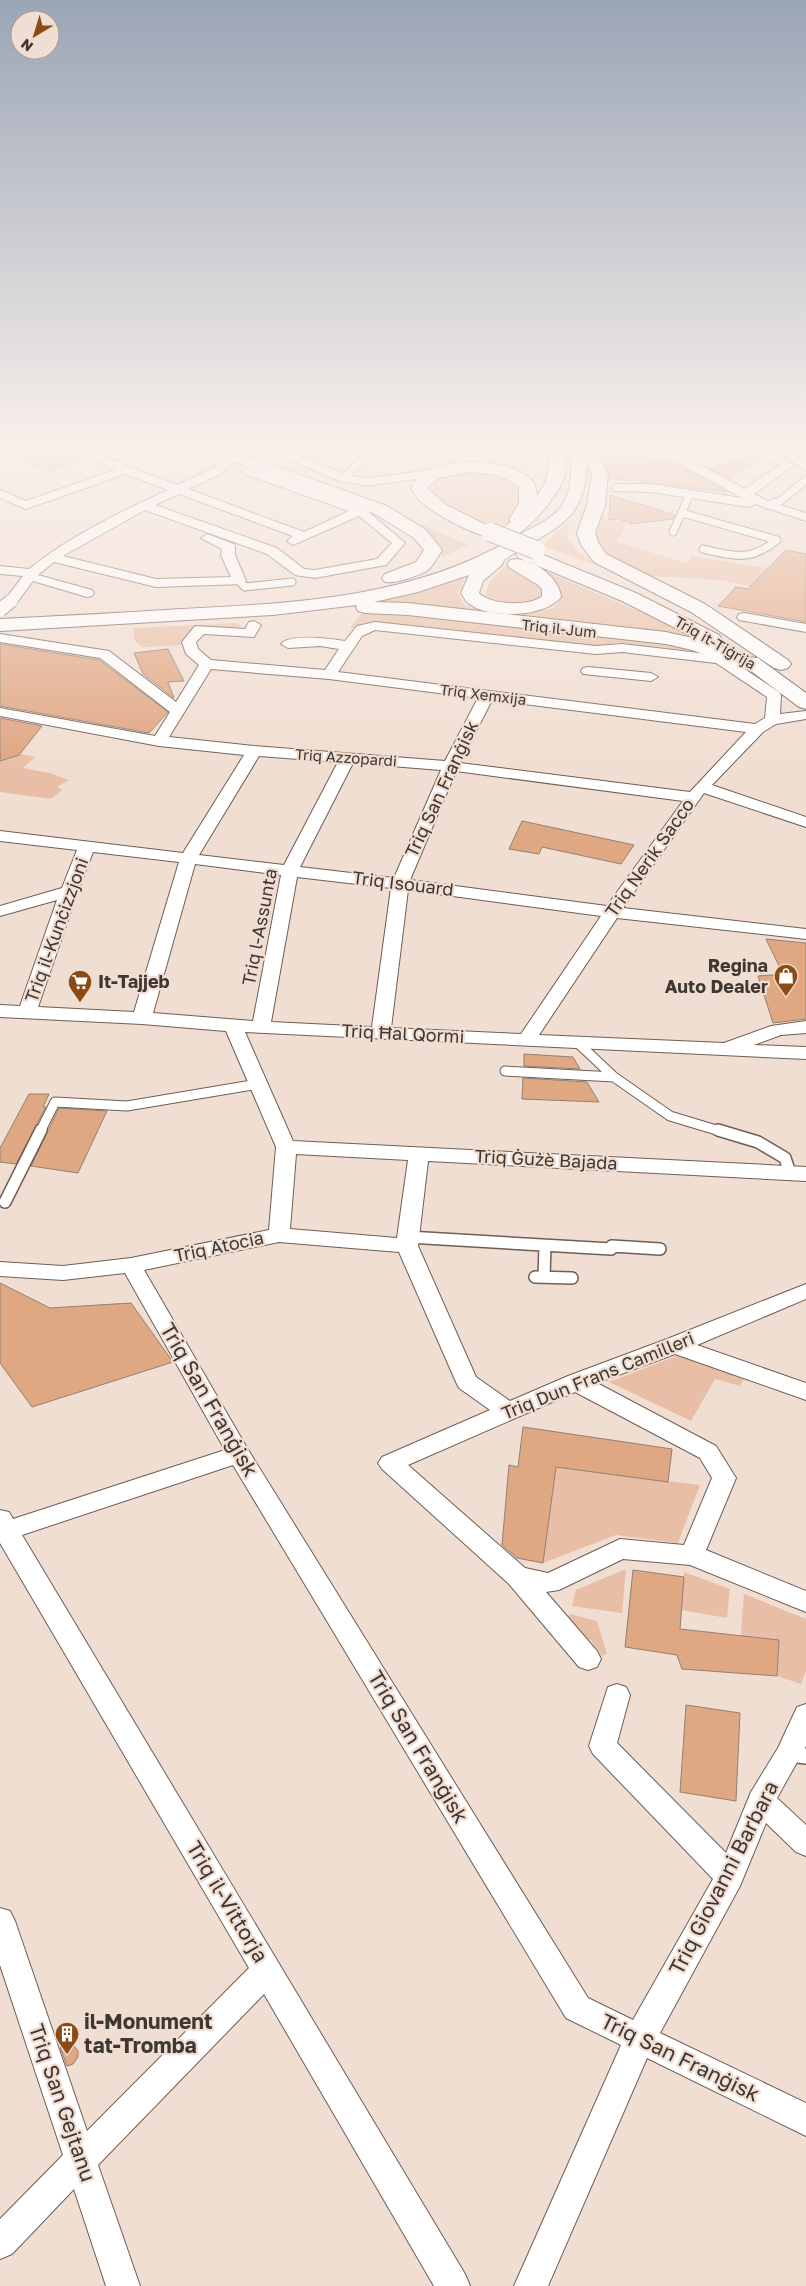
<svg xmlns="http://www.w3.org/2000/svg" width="806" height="2286" font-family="'Golos Text',sans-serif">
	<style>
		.green { fill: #e8bfa6 }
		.building { fill: #e0a783; stroke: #918074 }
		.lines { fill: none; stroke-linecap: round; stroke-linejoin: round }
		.lane-far3-casing { stroke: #6f5e53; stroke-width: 9 }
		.lane-far2-casing { stroke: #6f5e53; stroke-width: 11 }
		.lane-far1-casing { stroke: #6f5e53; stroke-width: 14 }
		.lane-casing { stroke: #6f5e53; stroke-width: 18 }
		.street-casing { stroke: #6f5e53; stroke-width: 2 }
		.highway-casing { stroke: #6f5e53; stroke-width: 2 }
		.lane-far3 { stroke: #fff; stroke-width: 7 }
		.lane-far2 { stroke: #fff; stroke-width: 9 }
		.lane-far1 { stroke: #fff; stroke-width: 11 }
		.lane { stroke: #fff; stroke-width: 15 }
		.street { fill: #fff; fill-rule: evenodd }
		.highway { fill: #fff; fill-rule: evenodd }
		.street-bridge-casing { stroke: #6f5e53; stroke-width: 15; stroke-linecap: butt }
		.highway-bridge-casing { stroke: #6f5e53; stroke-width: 20; stroke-linecap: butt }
		.street-bridge { stroke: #fff; stroke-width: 13 }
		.highway-bridge { stroke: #fff; stroke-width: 18 }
		.labels { text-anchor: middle; stroke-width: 4.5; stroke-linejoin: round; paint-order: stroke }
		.far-street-label { font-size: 15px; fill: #3f3732; stroke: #f1ded2 }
		.street-label { font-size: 18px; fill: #3f3732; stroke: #f1ded2 }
		.poi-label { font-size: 18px; font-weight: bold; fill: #3f3732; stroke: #f1ded2; text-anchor: end }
		.near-street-label { font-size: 21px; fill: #3f3732; stroke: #f1ded2 }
		.near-poi-label { font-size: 21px; font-weight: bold; fill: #3f3732; stroke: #f1ded2; text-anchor: start }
	</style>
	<rect width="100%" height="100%" fill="#f1ded2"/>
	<path class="green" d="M465,471L502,475L519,483C523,497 524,507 514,519C510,523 505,528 498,529C483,530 445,501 431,492C438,474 448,476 465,471Z
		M389,510L468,545L442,557L427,535Z
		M599,517L626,524L616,542L687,563L691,556L806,574L793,596L721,580L650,576L633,567L625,568C611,558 602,549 594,533Z
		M569,521L567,537L579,553L604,568L542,546Z
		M506,565L535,580L544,592L542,600L530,606L491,602L485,595L491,580Z
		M540,569L666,623L697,640L360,602L466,575L458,593L465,606C496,614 523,614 554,608L562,597L558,585Z
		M364,611L679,645L686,651L616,643L601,646L378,623L349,629Z
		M238,623L241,628L235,631L194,628L181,645L142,647L134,640V628Z
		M21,754L35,757L23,768L50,773L69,780L57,787L62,790L51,799L0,792V761Z
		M679,1355L744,1379L740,1386L715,1379L691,1421L609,1382Z
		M556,1467L700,1485L678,1543L616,1535L543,1563Z
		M626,1569L622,1613L572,1606L576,1590Z
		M684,1572L730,1589L727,1618L681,1610Z
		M744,1594L806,1619V1671L801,1684L777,1676L779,1640L742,1637L741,1630Z
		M570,1614L597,1621L607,1654L602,1656L591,1640L588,1641L568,1617Z"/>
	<path class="building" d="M0,448H53L81,460L48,471Z
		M644,451L648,460H670L727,492L609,478L610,473L599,452Z
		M756,454L759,459L729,478L710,469Z
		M610,495L675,515L673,519L630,524L627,521L621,522L618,519L609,520Z
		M786,550L806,554V622L718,606L736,587L748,589Z
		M0,644L99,660L168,712L149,733L0,706Z
		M168,649L184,681L168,682L174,698L143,674L134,653Z
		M0,718L42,726L19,755L0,761Z
		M522,821L634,845L621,864L542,847L539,854L509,849Z
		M766,939L806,943V1019L773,1023L758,976L783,974Z
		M524,1054L573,1057L580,1069L524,1066Z
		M523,1078L587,1082L599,1102L522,1099Z
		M29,1094H49L43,1107H46L16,1164L0,1162V1148Z
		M59,1108L107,1111L78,1173L31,1166Z
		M0,1283L50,1308L131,1303L173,1362L32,1407L0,1363Z
		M523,1427L672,1449L668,1482L556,1467L543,1563L517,1558L502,1545L509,1465L518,1467Z
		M633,1570L684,1577L680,1629L779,1640L777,1676L682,1669L677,1655L625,1647Z
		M686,1705L740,1713L736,1801L680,1792Z
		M68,2044L74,2046L78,2051V2057L73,2064L67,2066L60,2047Z"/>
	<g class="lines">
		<defs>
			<path id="lane-far3" d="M782,448L806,467
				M343,478L369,482L433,473
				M343,478L365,457L369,448
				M766,505L780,501L806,480
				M682,513L777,540C750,562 734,556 703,549
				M673,532L690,494
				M239,581L245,587L292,582"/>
			<path id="lane-far2" d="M579,1044L614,1077L670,1116L723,1132
				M505,1071L614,1077
				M40,1132L55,1102L127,1106L258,1084"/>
			<path id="lane-far1" d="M718,1130L758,1142L785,1158L790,1173
				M5,1202L41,1130
				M408,1237L611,1249L612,1246L660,1249
				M535,1277L572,1278
				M544,1277L545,1246"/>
			<path id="lane" d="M789,1754L806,1756"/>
			<path id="street" d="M73,448H88L129,467L177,485L213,468L227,456L220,448H233L240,456L238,459L221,474L188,489L304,532L349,511L244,474L242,471L248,467L364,508L405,543L386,565L315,578L295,575L267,554L145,510L63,556L156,579L231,577L221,555L222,549L201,538L207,534L234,544L235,547V555L246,581L244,584L156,587L54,562L38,575L92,590L94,593L92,596L87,597L33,581L16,604H6L4,601L23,576L0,574V566L29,569C70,536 120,512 168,490L125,474L26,509L0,498V490L26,501L115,470ZM179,494L293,536L287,541L293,545L359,516L392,543L377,559L315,570L304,569L277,548L155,505Z
				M263,448H279L347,475L349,478L347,481H339Z
				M652,448H667L745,489L780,465L750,448H765L794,465L754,494L770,502L806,513V521L755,504L749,507L651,492L614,491L612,488L614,485L618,484H651L742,498Z
				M744,613L806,624V632L739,620L737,617L739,614Z
				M254,621L261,625L254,637L204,634L196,642L198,649L211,660L325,670L339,649L320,646L288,648L281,644C290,633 331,639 345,641L357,626L375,622L596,646L622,644L725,656L779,692L781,695L780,714L806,711V719L776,724L763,732L712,785L806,817V827L704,793L623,908L806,929V939L617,918L539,1035L724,1043L771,1026L806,1021V1033L781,1035L754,1045L806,1047V1059L245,1032L293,1141L806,1167V1181L428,1161L418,1246L476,1377L510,1401L568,1376L667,1339L806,1284V1299L697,1345L806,1383V1400L675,1354L597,1383L716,1446L736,1478L706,1550L806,1591V1612L690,1565L623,1559L559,1590L546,1592L597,1651L601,1659L597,1667L588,1670L579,1667L509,1584L382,1469L378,1463L382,1457L490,1410L459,1388L456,1382L399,1252L279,1242L144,1270L247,1448L588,1998L633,2020L713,1879L593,1754L589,1746L608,1687L617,1684L626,1687L630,1695L617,1743L726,1853L751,1792L778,1748L797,1707L806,1704V1746L777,1798L806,1825V1856L796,1852L766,1823L740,1886L660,2033L806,2103V2136L647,2058L548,2286H514L621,2045L566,2018L233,1465L22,1535L465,2274L470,2286H434L264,1994L98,2165L140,2286H106L74,2189L12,2254L0,2259V2219L63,2155L0,1965V1908L10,1911L15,1921L87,2131L249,1968L0,1543V1510L9,1512L13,1519L225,1450L125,1273L63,1280L0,1276V1262L63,1266L131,1258L269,1230L276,1147L226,1031L142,1024L0,1017V1005L20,1006L57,900L0,916V906L62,888L77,850L0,841V831L183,853L244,755L159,746L0,716V708L155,736L170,712L100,658L0,642V634L109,651L176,702L199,665L186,654L182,642L195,626L245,629L249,622ZM375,630L596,654L622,652L716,663L767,697L765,718L755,724L338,672L362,636ZM211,669L329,679L478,698L445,761L254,746L169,737ZM492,700L746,732L690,792L460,763ZM259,756L338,762L284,865L199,855ZM353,763L441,770L394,878L300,867ZM456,771L683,801L607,906L410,880ZM93,852L179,862L134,1012L38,1007L78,891ZM195,864L281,875L253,1021L153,1013ZM297,877L391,888L372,1027L271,1022ZM408,890L601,916L521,1034L391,1028ZM296,1154L408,1160L397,1238L290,1229ZM575,1392L700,1458L712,1478L684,1545L620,1539L548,1573L525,1568L408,1465Z
				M588,667L651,673L658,677L651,681L583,674L581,671L583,668Z"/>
			<path id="highway" d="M547,448H563C565,457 567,466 565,475C559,496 519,546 496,540L493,536C479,539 438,515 426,506C419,501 415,495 411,488C415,481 419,475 426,471C452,457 517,458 535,484L537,496C549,480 550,467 547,448ZM469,472L498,475L519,486V503L509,520L511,522L498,531L446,505L427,488L439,478Z
				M571,448H595L608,474L605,505L595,533L599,544L606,554L705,604L788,660L791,664L788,668L781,670L774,668L691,612L594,562L581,545L577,533L587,505L592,474L587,464C585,518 561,525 520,550H531L636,593L719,635L722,639L719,643L714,644L748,657L758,658L806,693V709L799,707L751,671L692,650L666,644L408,615L365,613L358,611L356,607L357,605L273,615L0,631V619C60,616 121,613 181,609C297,603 415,598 517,536C531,528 551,520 561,507C573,492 571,466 571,448ZM518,551L516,554L519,558L622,601L697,639L666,632L408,603L374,602L418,592L469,575L461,593C464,597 466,603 471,605C491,619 546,617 561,597C560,577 529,555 510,560L507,564L510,568L538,585L542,589V596C530,607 490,605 479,593L483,581L502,565L504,560Z
				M234,451L387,506L426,530L442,550C438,556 433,566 428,570C419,576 394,584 385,582L382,578L385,574L416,562L424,550L414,538L375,514L228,459L226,456L228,453Z"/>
		</defs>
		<use href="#lane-far3" class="lane-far3-casing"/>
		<use href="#lane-far2" class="lane-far2-casing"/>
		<use href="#lane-far1" class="lane-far1-casing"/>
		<use href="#lane" class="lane-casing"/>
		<use href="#street" class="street-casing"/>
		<use href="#highway" class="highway-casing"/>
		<use href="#lane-far3" class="lane-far3"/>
		<use href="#lane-far2" class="lane-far2"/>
		<use href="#lane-far1" class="lane-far1"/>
		<use href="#lane" class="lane"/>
		<use href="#street" class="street"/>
		<use href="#highway" class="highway"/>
		<defs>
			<path id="street-bridge" d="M0,610L11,601"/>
			<path id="highway-bridge" d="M490,532L536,550"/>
		</defs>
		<use href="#street-bridge" class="street-bridge-casing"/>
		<use href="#highway-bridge" class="highway-bridge-casing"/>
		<use href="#street-bridge" class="street-bridge"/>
		<use href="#highway-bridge" class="highway-bridge"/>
	</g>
	<linearGradient id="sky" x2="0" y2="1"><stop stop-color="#9aa5b6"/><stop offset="0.58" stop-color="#f9f0eb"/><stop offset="1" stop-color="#f9f0eb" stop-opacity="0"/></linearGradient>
	<rect width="806" height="768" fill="url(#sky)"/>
	<defs>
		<symbol id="shop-pin" viewBox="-11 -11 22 30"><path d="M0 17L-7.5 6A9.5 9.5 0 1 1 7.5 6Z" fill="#8b4a16" stroke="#f1ded2"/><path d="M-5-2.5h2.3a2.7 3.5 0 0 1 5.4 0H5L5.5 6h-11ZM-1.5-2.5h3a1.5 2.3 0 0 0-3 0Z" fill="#fff"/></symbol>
		<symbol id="supermarket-pin" viewBox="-11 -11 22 30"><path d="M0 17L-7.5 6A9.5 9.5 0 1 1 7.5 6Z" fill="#8b4a16" stroke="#f1ded2"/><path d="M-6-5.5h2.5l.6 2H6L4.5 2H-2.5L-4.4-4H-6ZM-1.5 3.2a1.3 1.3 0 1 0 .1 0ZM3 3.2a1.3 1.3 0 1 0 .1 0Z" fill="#fff"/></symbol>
		<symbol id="building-pin" viewBox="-11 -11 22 30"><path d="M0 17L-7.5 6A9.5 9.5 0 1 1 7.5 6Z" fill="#8b4a16" stroke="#f1ded2"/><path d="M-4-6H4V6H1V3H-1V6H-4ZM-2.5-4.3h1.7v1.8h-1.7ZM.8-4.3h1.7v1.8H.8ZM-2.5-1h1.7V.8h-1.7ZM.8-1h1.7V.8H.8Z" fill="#fff"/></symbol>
	</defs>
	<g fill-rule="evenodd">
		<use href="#shop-pin" x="772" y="962" width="28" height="38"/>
		<use href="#supermarket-pin" x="66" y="968" width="28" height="38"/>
		<use href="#building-pin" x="53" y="2020" width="28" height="38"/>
	</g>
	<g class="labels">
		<g class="far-street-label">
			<text transform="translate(559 629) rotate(6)" y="5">Triq il-Jum</text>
			<text transform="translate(715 643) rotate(30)" y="5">Triq it-Tiġrija</text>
			<text transform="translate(483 695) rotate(7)" y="5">Triq Xemxija</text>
			<text transform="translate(346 758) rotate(4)" y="5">Triq Azzopardi</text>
		</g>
		<g class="street-label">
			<text transform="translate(442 789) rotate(-65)" y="6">Triq San Franġisk</text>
			<text transform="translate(650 858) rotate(-55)" y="6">Triq Nerik Sacco</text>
			<text transform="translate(403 884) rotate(7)" y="6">Triq Isouard</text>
			<text transform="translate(260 927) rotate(-79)" y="6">Triq l-Assunta</text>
			<text transform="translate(57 930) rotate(-70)" y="6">Triq il-Kunċizzjoni</text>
			<text transform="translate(403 1034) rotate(3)" y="6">Triq Ħal Qormi</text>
			<text transform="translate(546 1160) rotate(3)" y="6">Triq Ġużè Bajada</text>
			<text transform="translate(219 1247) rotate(-12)" y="6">Triq Atocia</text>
			<text transform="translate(598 1376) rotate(-22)" y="6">Triq Dun Frans Camilleri</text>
		</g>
		<g class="poi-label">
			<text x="768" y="972">Regina<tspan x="768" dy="21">Auto Dealer</tspan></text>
			<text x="98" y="988" text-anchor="start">It-Tajjeb</text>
		</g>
		<g class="near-street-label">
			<text transform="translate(209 1400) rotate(60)" y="7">Triq San Franġisk</text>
			<text transform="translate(418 1747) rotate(59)" y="7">Triq San Franġisk</text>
			<text transform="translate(724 1878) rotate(-63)" y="7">Triq Giovanni Barbara</text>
			<text transform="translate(227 1902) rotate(59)" y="7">Triq il-Vittorja</text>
			<text transform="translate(680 2058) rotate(26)" y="7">Triq San Franġisk</text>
			<text transform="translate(62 2103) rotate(71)" y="7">Triq San Gejtanu</text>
		</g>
		<g class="near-poi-label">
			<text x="84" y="2029">il-Monument<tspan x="84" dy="24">tat-Tromba</tspan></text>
		</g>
	</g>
	<g transform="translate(35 35) rotate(218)"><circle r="24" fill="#f1ded2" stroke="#aa9b92"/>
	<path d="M0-4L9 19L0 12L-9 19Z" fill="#8b4a16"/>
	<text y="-8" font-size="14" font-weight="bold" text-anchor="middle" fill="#3f3732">N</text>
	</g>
</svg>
